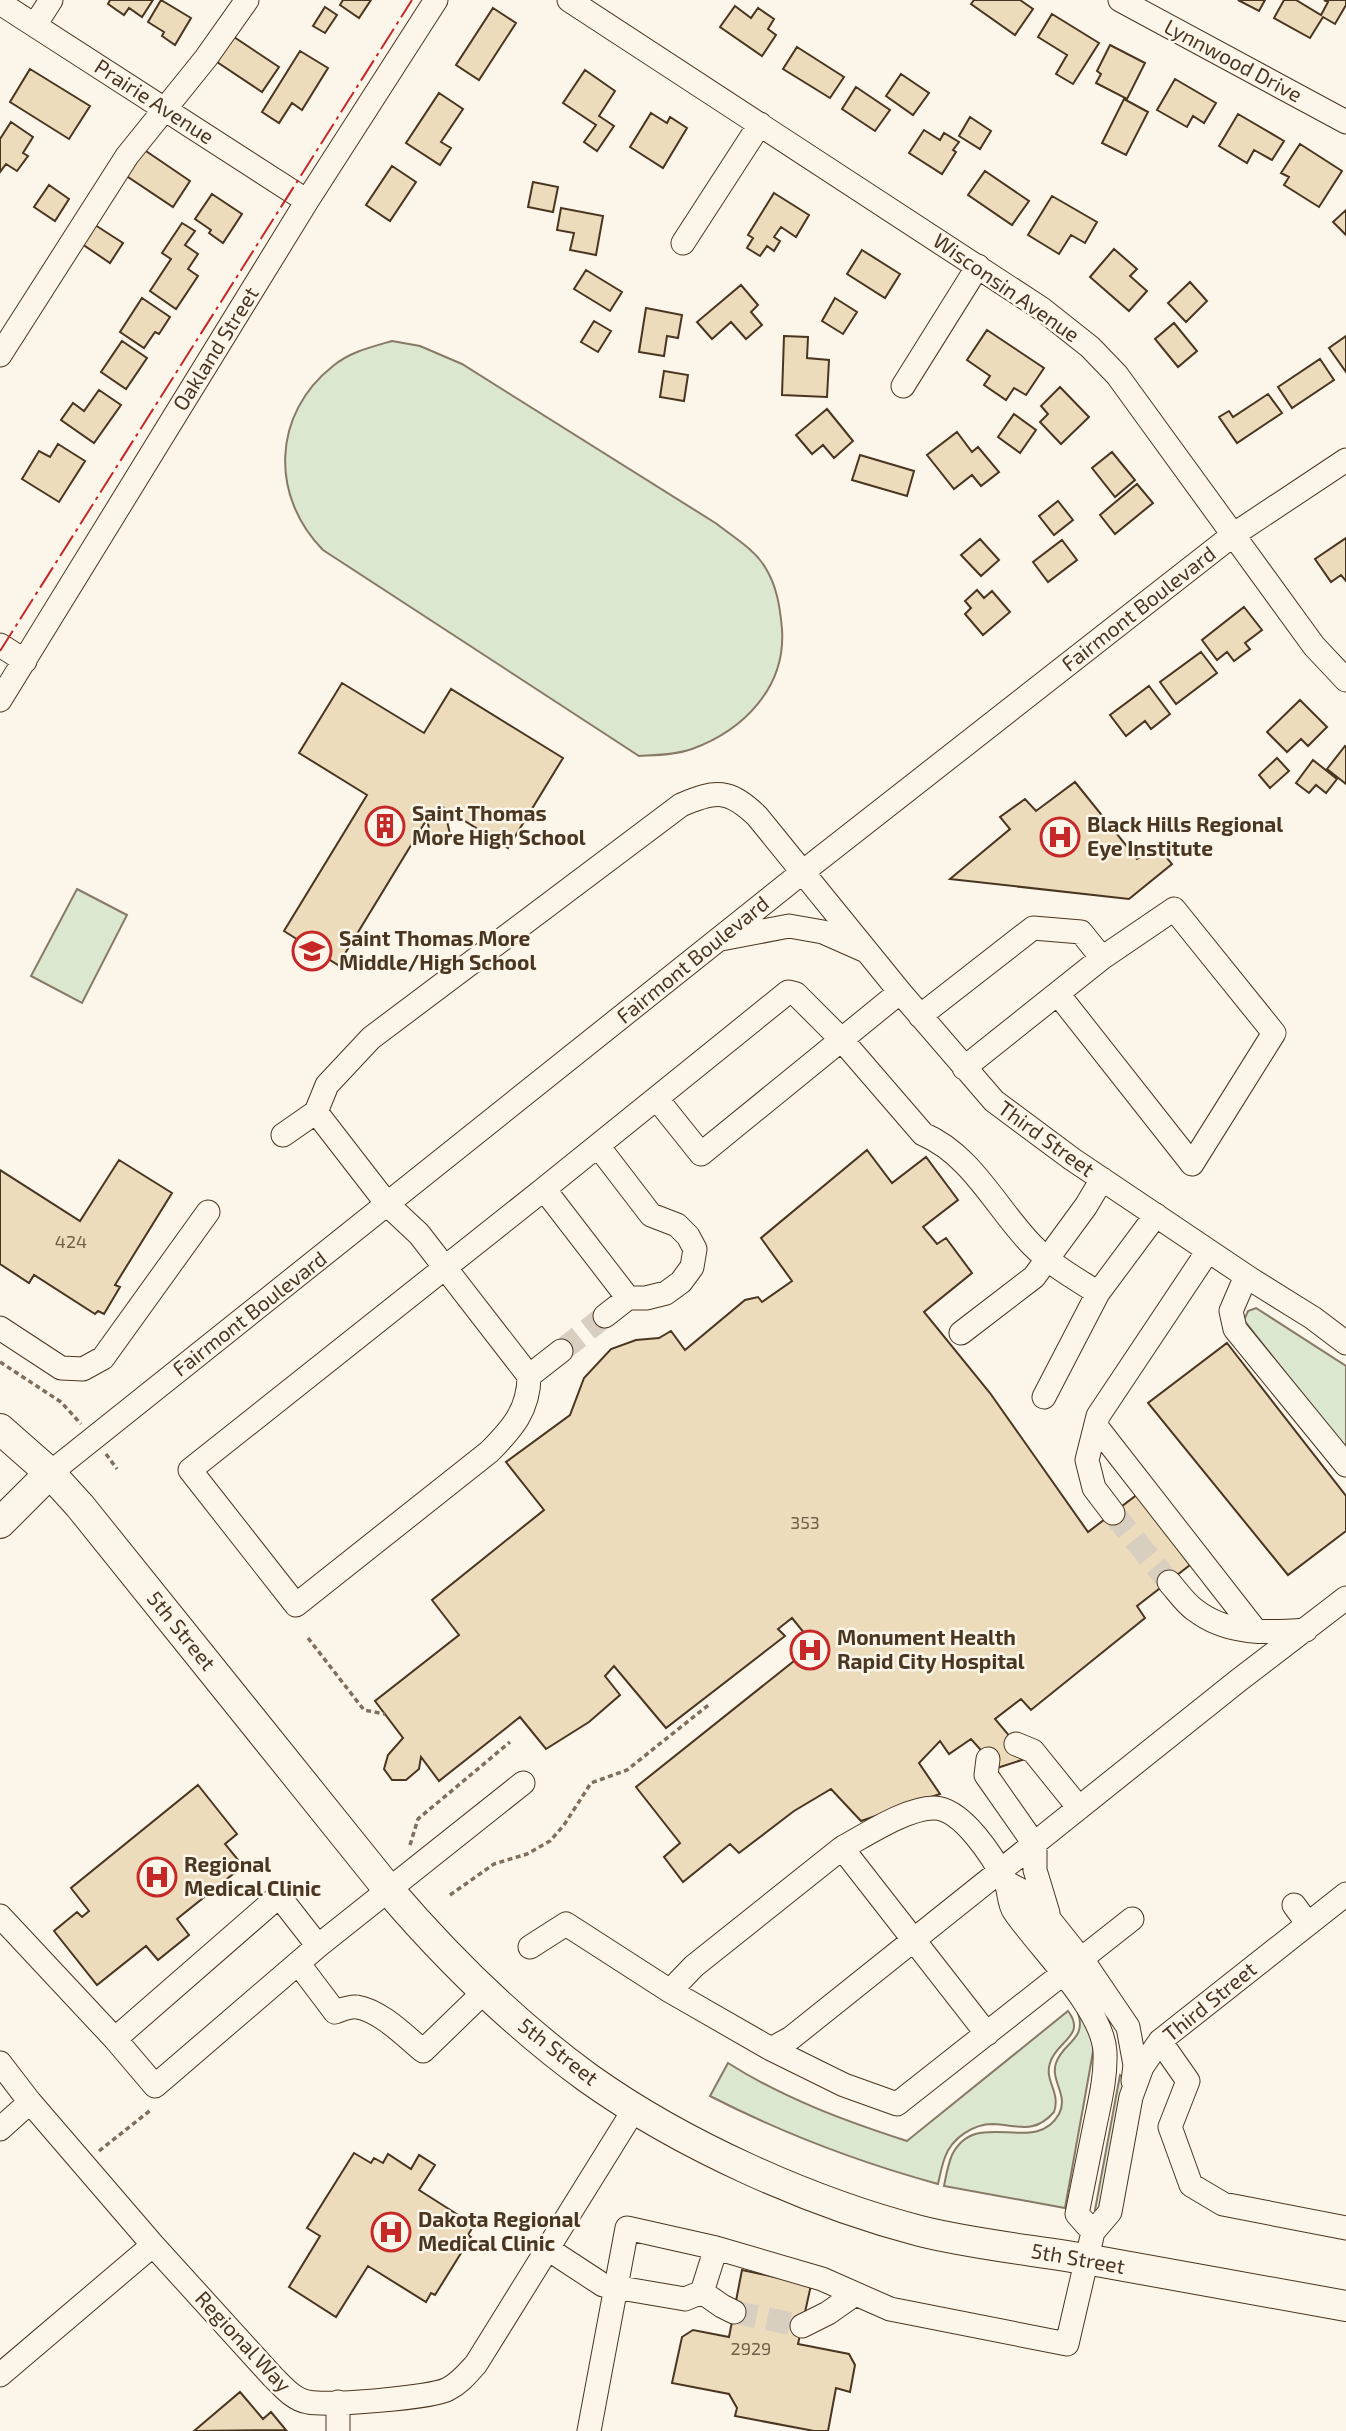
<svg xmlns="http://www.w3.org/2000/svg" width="1346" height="2431" font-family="'Exo 2',sans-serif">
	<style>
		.green { fill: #dce7d0; stroke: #887966; stroke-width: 2 }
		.building { fill: #ecdcbc; stroke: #4a3520; stroke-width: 2 }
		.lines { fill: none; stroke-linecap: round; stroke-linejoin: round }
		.minor-tunnel { stroke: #d8cfc1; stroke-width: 23; stroke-dasharray: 23 11; stroke-linecap: butt }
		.minor-casing { stroke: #4a3520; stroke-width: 25 }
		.major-casing { stroke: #4a3520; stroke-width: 32 }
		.path { stroke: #7f6f5c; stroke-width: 3.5; stroke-dasharray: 5 3.5; stroke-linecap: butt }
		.minor { stroke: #fbf6e9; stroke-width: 23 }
		.major { stroke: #fbf6e9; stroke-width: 30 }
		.power { stroke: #c62828; stroke-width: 2; stroke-dasharray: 24 5 3.5 5; stroke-linecap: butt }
		.labels { text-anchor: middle; stroke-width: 5; stroke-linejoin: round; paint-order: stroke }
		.number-label { font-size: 18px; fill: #725f47 }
		.street-label { font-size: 21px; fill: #4a3520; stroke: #fbf6e9 }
		.poi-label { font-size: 21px; font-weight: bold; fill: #4a3520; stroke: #fbf6e9; text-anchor: start }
	</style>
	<rect width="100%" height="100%" fill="#fbf6e9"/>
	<path class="green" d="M392,341L420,346L462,364L717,524C733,537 754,549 765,567C777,586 780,607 782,629C786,687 744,730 692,749C675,755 656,755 639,756L323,550C270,496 272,414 333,366C350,352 371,347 392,341Z
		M77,889L127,915L82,1003L31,976Z
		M1256,1308L1346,1366V1451L1244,1320L1248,1311Z
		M1068,2011C1087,2036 1056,2041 1050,2063C1044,2081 1061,2092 1054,2112C1034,2135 1018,2125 993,2124C973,2124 952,2138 945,2157C942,2165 940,2175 938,2184C858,2162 784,2134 710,2096L728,2063C783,2098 845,2121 907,2141Z
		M1081,2012L1094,2041L1093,2052L1065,2208L944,2186C946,2176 948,2164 952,2155C976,2106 1035,2157 1059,2114C1069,2095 1050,2081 1056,2063C1063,2042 1087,2040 1078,2013Z
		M1120,2075L1125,2078L1099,2213L1095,2210Z"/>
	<path class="building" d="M110,0H153L142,17L129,8L124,15L108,4Z
		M161,0L191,18L175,45L162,36L164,32L148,22Z
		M343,0H371L359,18L340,5Z
		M974,0H1020L1033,9L1015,35L971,4Z
		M1238,0H1265L1259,11Z
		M1284,0H1296L1321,15L1328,2L1324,0H1346V5L1335,24L1323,17L1310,38L1274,18Z
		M735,6L751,18L758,8L774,19L768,29L776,35L762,56L720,27Z
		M325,7L337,15L325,33L313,26Z
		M493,8L516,23L479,80L456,65Z
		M1052,14L1099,43L1073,84L1056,74L1067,55L1038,37Z
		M234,37L279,67L262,92L217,62Z
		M1110,45L1145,63L1127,99L1096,83L1101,74L1097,71Z
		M797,47L844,77L830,98L783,69Z
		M300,51L328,68L302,110L292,103L279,123L262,112Z
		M30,69L90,106L69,139L10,102Z
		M585,70L615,91L599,116L614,126L597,151L584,142L596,125L563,103Z
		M901,74L929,93L913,115L886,96Z
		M1175,79L1216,103L1204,123L1193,116L1187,127L1157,110Z
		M856,87L890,110L875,131L842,109Z
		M439,93L463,109L441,142L451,148L440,165L406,143Z
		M1124,99L1148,112L1126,155L1102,143Z
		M651,113L667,123L670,117L687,128L663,168L630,147Z
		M1238,114L1284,141L1272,160L1254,150L1247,163L1219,146Z
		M970,117L991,131L980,149L959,136Z
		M11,122L33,137L23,153L28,156L17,171L6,164L0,172V139Z
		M924,130L940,140L944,133L959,142L953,150L956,152L942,174L909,153Z
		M1300,144L1342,171L1319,207L1284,185L1289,177L1281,173Z
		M143,149L190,181L173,207L125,175Z
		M392,166L416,182L390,221L366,205Z
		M985,171L1029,201L1012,225L968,195Z
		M533,182L558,187L553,212L528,207Z
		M49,185L69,199L55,221L34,207Z
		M774,193L809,215L796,237L781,227L774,237L780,241L774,251L767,246L760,256L747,248L753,238L748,235Z
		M212,194L242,214L223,243L209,233L211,230L195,219Z
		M1052,196L1097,222L1085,243L1071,235L1059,254L1028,235Z
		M561,208L603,216L596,255L570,250L574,233L557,230Z
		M1346,210V235L1333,222Z
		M182,223L195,231L185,245L198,254L188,269L198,276L176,309L150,291L171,259L162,253Z
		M95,225L123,243L110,263L82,244Z
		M1114,249L1137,269L1130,276L1147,291L1129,311L1090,277Z
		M862,250L900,274L885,298L847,274Z
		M586,270L622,292L610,311L574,289Z
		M1190,282L1207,301L1186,322L1168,303Z
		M741,285L758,305L751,312L762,325L746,339L731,322L712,339L697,322Z
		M142,298L170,317L159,334L155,332L144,348L120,332Z
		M835,298L857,312L843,334L822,321Z
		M646,308L682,315L678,338L667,336L664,356L639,352Z
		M594,321L611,331L598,352L581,342Z
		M1174,323L1197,351L1178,367L1155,339Z
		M987,330L1044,368L1026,395L1014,388L1006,400L984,385L990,376L967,360Z
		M784,336L808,337L807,358L829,360L827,397L782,395Z
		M1346,336V372L1329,348Z
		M122,341L147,358L126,389L101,372Z
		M1320,359L1334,380L1292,408L1278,387Z
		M664,371L688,375L684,401L660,397Z
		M1060,387L1089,417L1061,444L1040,422L1048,414L1041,406Z
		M99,390L121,405L94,443L61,420L73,403L84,411Z
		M1268,394L1282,413L1237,443L1219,417L1229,411L1233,417Z
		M827,409L853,441L834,458L823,445L812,454L796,435Z
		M1014,414L1036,430L1020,453L998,437Z
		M957,432L972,452L978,447L999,472L981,486L972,475L954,489L927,455Z
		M58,444L85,461L59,502L22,479L39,451L50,457Z
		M1112,452L1135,480L1115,497L1092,468Z
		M860,455L914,471L907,496L852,480Z
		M1137,484L1153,503L1115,534L1100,515Z
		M1058,501L1073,520L1054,535L1039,516Z
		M1346,538V581L1341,575L1331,582L1315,559Z
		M980,539L999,560L981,576L961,555Z
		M1062,540L1077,560L1048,582L1033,562Z
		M977,590L984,598L992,591L1010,612L983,635L965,614L971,608L965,601Z
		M1244,607L1262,630L1245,643L1250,649L1234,661L1227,652L1217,660L1202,640Z
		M1201,652L1217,673L1176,704L1160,682Z
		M342,683L424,733L451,689L563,758L508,848L444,808L450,834L431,838L427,819L338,965L284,931L367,795L299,753Z
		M1149,686L1170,714L1151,729L1145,721L1126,736L1110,715Z
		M1300,700L1327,727L1308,746L1301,739L1287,752L1267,732Z
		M1345,746L1346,747V784L1327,769Z
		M1277,758L1289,771L1270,788L1259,775Z
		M1313,760L1337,779L1326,793L1316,785L1309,793L1296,783Z
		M1075,782L1137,859L1157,846L1172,864L1129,899L950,879L1010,829L1000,817L1025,799L1036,811Z
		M867,1150L892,1183L926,1157L958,1200L923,1227L937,1244L946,1238L972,1273L924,1312L990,1393L1088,1532L1138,1494L1190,1565L1137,1606L1145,1618L1031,1710L1021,1699L995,1719L1028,1758L997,1768L971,1739L949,1754L940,1741L919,1763L940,1794L861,1821L831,1789L794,1811L739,1853L730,1844L683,1882L664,1857L680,1843L636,1787L814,1645L792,1618L778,1629L785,1636L666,1728L614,1666L605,1676L620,1695L589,1722L546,1749L520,1717L439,1781L421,1757L419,1769L406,1780H392L384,1769L388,1755L403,1738L375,1701L459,1635L432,1600L544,1510L506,1462L570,1415L584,1378L611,1349L636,1340L659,1338L671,1331L685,1350L745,1300L758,1297L762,1302L792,1281L761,1238Z
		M119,1160L172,1193L115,1285L120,1287L104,1314L98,1311L95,1314L34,1275L29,1283L0,1264V1170L80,1221Z
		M1227,1343L1346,1496V1531L1288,1575L1148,1403Z
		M198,1785L237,1834L225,1844L243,1866L177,1919L189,1935L158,1960L146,1946L97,1985L54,1931L77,1912L82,1917L89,1911L71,1888Z
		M354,2153L371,2163L374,2158L383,2163L388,2154L411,2169L419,2155L435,2165L419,2190L474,2225L468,2235L471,2237L435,2295L431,2293L426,2302L368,2266L336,2317L289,2287L320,2236L307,2228Z
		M742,2270L811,2285L798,2344L849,2354L855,2365L850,2392L836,2388L828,2431H814L735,2416L737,2408L729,2394L672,2383L682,2337L693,2330L729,2337Z
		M240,2392L263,2419L271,2412L286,2430L194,2431Z"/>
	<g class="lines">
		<path class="minor-tunnel" d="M561,1351L605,1316
			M1113,1513L1169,1582
			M734,2312L802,2326"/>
		<defs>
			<path id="minor" d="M569,0L1042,309L1090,347L1117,375L1314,646L1346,680
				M1120,0L1346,122
				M0,3L307,201
				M35,25L51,0
				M683,243L760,124
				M0,355L127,156L206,58L247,0
				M903,386L978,266
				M0,645L25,661
				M0,700L307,201L436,0
				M721,939L789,926L823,932L866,951
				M920,1016L1033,928L1081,932L1102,958
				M964,1068L1102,958L1174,909L1274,1033L1192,1164L1058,994
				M657,1099L701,1154L900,992
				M283,1135L316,1112
				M598,1146L651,1215L677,1225L688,1236L695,1249L692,1267L681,1282L666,1293L646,1298H628L605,1316
				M544,1189L788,992L796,994L841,1039L923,1134C972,1155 996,1208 1032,1245C1051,1265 1075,1278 1098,1293
				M1246,1276L1231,1311L1235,1329L1346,1465
				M0,1328L61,1368L83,1369L103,1358L208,1212
				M961,1333L1034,1277L1086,1206L1102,1179
				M561,1351L529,1376L419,1234L388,1205L316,1112L327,1085L371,1038L681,805C716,790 729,789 757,816L900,992L994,1101L1072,1159L1252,1280L1313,1318L1346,1343
				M529,1376C529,1410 512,1429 489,1452L296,1605L190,1470L544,1189L628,1298
				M1044,1397L1098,1293L1156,1215
				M1096,1426L1256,1631
				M50,1473L804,871L1233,535L1346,460
				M1113,1513L1094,1488L1087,1460L1098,1416L1208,1251
				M1169,1582C1177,1591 1185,1603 1195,1610C1227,1635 1268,1633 1306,1630
				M1016,1744L1033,1751L1079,1808
				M988,1759L986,1775L1035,1845V1870L1048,1913
				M842,1848C866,1835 906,1808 934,1808C962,1808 994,1858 1005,1881C1010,1890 1008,1902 1014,1911C1038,1947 1103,2008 1105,2052C1106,2077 1100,2101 1095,2125C1089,2155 1083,2184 1077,2214L1093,2232
				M1007,1883L1030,1895L1088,1968L1128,2027L1135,2065L1133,2081
				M1294,1905L1308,1924
				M0,1916L115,2039
				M318,1946L279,1896L115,2039L155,2086L318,1946L523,1783
				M530,1947L566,1924L670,1991L771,2049L791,2038L1239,1680L1346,1598
				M298,1963L335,2012C341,2010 350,2006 357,2007C381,2011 405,2036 423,2051L485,1991
				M670,1991L694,1966L842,1848L987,2034
				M1160,2041L1188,2081L1170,2127L1191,2185L1223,2204L1346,2228
				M771,2049L844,2085L897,2104L1132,1919
				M0,2063L30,2102
				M0,2129L30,2102L153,2245L273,2377C283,2387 294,2400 308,2402C328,2406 432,2398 448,2389C460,2383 468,2373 476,2364L635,2108
				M548,2249L603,2285L685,2299L702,2292L716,2248L822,2279L890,2309L1067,2344L1093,2232L1110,2212L1131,2097L1142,2067L1160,2041L1346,1894
				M702,2292L722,2306L734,2312
				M802,2326L828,2313L855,2294
				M0,2375L153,2245
				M338,2431V2402
				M589,2431L627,2228L716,2248"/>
			<path id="major" d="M0,1429L50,1473L80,1506L388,1889C447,1958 514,2024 588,2078C682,2145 809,2202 920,2231C976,2245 1034,2250 1091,2260C1176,2275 1261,2291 1346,2306
				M0,1523L50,1473"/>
		</defs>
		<use href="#minor" class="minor-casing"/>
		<use href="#major" class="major-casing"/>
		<path class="path" d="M0,1362L61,1402L81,1424
			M106,1454L117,1469
			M308,1638L364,1710L385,1714
			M410,1845L418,1819L510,1742
			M450,1895L494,1864L527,1854L550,1841L564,1825L591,1783L627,1770L711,1703
			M99,2151L152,2109"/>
		<use href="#minor" class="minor"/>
		<use href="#major" class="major"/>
		<path class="power" d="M0,651L412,0"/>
	</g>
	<defs>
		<symbol id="building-ring" viewBox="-11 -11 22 22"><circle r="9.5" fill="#fbf6e9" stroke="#c62828" stroke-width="1.5"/><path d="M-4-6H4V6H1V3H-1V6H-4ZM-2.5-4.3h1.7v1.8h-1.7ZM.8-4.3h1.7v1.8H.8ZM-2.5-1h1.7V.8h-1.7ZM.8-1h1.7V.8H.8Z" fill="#c62828"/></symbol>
		<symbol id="hospital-ring" viewBox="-11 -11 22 22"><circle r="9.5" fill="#fbf6e9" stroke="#c62828" stroke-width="1.5"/><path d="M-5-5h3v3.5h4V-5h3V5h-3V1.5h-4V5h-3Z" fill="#c62828"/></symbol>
		<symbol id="school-ring" viewBox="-11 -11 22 22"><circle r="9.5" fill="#fbf6e9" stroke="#c62828" stroke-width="1.5"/><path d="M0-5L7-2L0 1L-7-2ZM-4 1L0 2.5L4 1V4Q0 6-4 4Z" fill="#c62828"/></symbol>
	</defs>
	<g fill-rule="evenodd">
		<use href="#building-ring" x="363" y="804" width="44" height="44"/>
		<use href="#hospital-ring" x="1038" y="815" width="44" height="44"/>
		<use href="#school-ring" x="290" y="929" width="44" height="44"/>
		<use href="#hospital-ring" x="788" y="1628" width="44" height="44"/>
		<use href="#hospital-ring" x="135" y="1855" width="44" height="44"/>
		<use href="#hospital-ring" x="369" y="2210" width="44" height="44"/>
	</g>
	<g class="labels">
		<g class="number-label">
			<text x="71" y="1248">424</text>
			<text x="805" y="1529">353</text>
			<text x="751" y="2355">2929</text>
		</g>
		<g class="street-label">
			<text transform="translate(1233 61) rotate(28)" y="7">Lynnwood Drive</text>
			<text transform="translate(154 102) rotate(33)" y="7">Prairie Avenue</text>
			<text transform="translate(1006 288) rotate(35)" y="7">Wisconsin Avenue</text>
			<text transform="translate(216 349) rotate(-58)" y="7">Oakland Street</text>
			<text transform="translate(1139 609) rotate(-38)" y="7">Fairmont Boulevard</text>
			<text transform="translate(693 960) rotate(-39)" y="7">Fairmont Boulevard</text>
			<text transform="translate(1046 1139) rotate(36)" y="7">Third Street</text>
			<text transform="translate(250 1314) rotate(-38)" y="7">Fairmont Boulevard</text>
			<text transform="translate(181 1631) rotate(51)" y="7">5th Street</text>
			<text transform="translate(1210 2002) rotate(-39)" y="7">Third Street</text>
			<text transform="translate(558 2052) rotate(38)" y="7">5th Street</text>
			<text transform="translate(1078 2259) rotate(10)" y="7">5th Street</text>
			<text transform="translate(243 2342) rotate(47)" y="7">Regional Way</text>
		</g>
		<g class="poi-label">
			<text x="412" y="821">Saint Thomas<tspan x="412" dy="24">More High School</tspan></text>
			<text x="1087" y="832">Black Hills Regional<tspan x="1087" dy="24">Eye Institute</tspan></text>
			<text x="339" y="946">Saint Thomas More<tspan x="339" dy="24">Middle/High School</tspan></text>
			<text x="837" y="1645">Monument Health<tspan x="837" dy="24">Rapid City Hospital</tspan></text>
			<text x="184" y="1872">Regional<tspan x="184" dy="24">Medical Clinic</tspan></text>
			<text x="418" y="2227">Dakota Regional<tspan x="418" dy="24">Medical Clinic</tspan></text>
		</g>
	</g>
</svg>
